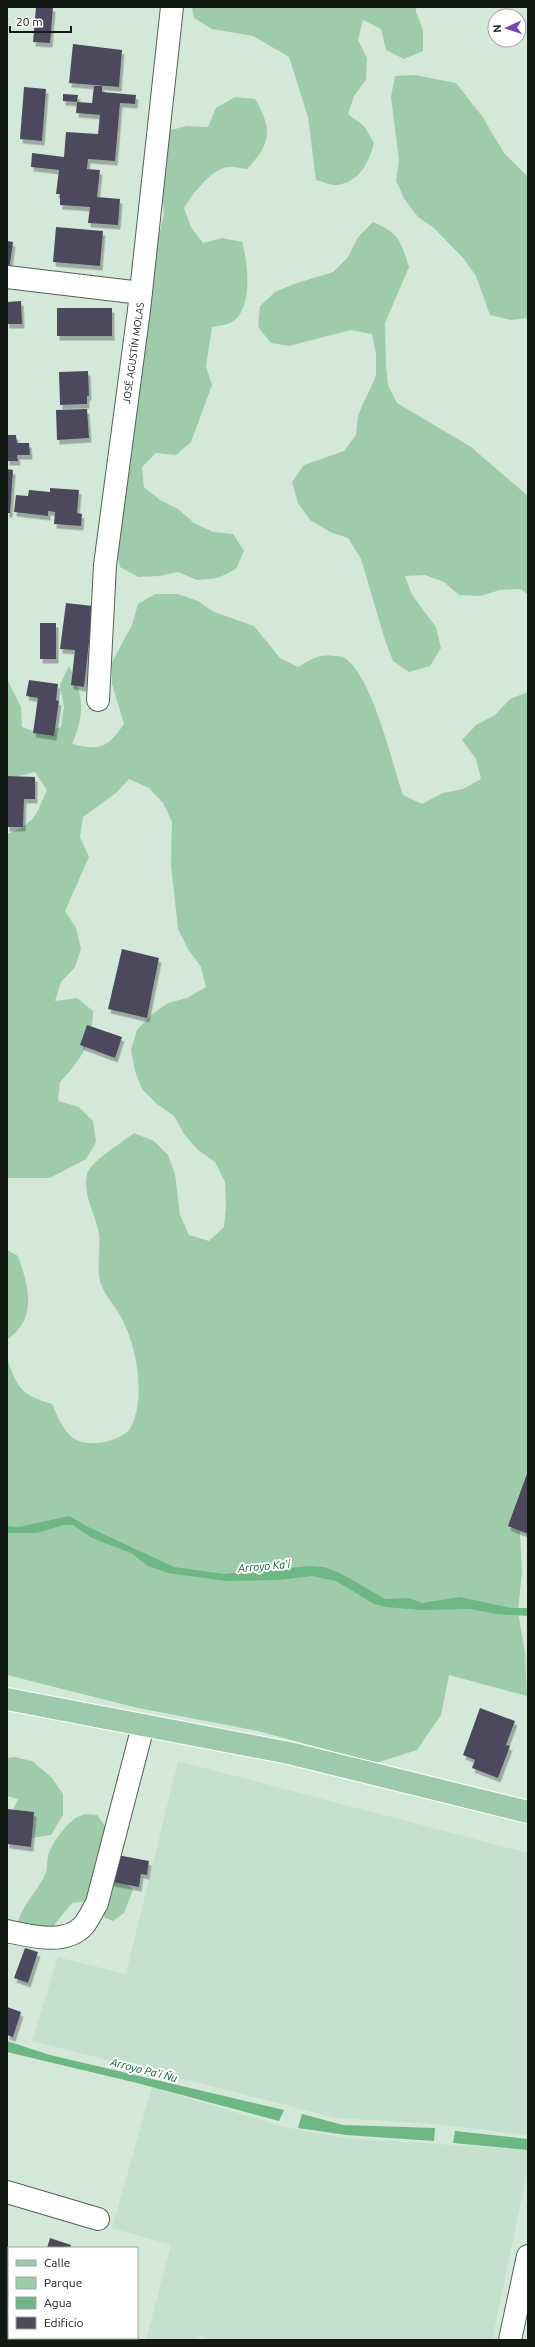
<svg xmlns="http://www.w3.org/2000/svg" width="535" height="2347" font-family="Ubuntu,sans-serif">
	<style>
		.built { fill: #c5e0cc }
		.green { fill: #9eccaa }
		.water { fill: #6cb783 }
		.building { fill: #4e4a5b; filter: url(#shadow) }
		.lines { fill: none; stroke-linecap: round; stroke-linejoin: round }
		.minor-casing { stroke: #506155; stroke-width: 24 }
		.major-casing { stroke: #fff; stroke-width: 24 }
		.minor { stroke: #fff; stroke-width: 22 }
		.major { stroke: #9ecaac; stroke-width: 22 }
		.labels { text-anchor: middle; stroke-width: 4; stroke-linejoin: round; paint-order: stroke }
		.street-label { font-size: 10px; fill: #131a14; stroke: #fff }
		.water-label { font-size: 11px; font-style: italic; fill: #046131; stroke: #fff }
	</style>
	<defs>
		<filter id="shadow"><feDropShadow dx="2.5" dy="4.5" stdDeviation="0" flood-color="#0004"/></filter>
	</defs>
	<rect width="100%" height="100%" fill="#d4e8d9"/>
	<path class="built" d="M178,1761L528,1853V2135L434,2124L337,2118L32,2041L58,1957L126,1974Z
		M152,2087L284,2127L345,2138L528,2150V2169L492,2340H215L197,2335L196,2340H146L171,2245L112,2228Z"/>
	<path class="green" d="M192,7H416V12L423,30V51L404,59L386,50L381,29L363,20L358,40L367,58L366,80L354,96L348,114L364,126L374,143C369,162 360,182 337,185C331,186 322,181 316,180L308,117L289,57L253,36L212,29L194,18Z
		M415,75L456,83L482,116L504,153L528,177V318L511,320L490,315L476,276L464,259L434,228L418,217L405,200L396,181L399,160L391,97L395,76Z
		M235,97L255,99C273,129 271,144 247,169C241,169 234,166 228,167C212,168 191,196 184,208L191,227L203,243L222,238L242,242C248,262 254,312 230,323C225,325 218,326 212,327L206,366L212,385L191,442L176,455L156,453L142,467L144,487L160,500L178,509L194,523L213,532L233,534L244,551L236,569L218,578L197,580L178,572L159,576L138,577L120,567L115,546L149,279L164,214L162,190L167,131L187,126L208,127L216,108Z
		M373,222C400,234 400,240 409,267L385,323L386,364L388,385L397,403L471,447L528,496V595L521,589L500,590L480,596L459,595L444,582L425,575L405,576L412,595L436,627L441,648L430,666L409,672L393,661L385,640L361,559L348,538L330,532L310,520L298,503L292,482L304,465L344,451L356,435L358,415L376,376V354L372,334L351,330L289,346L271,343L258,327L260,306L275,292L294,284L333,272L348,257L358,237Z
		M155,594H178L198,601L214,612L254,626L280,658L298,667C313,659 317,654 334,656C337,656 341,656 343,657C372,673 392,764 403,795L422,804L443,793L463,789L481,779L476,759L462,740L476,725L495,715L510,699L528,692V1516L520,1533L522,1572L518,1612L525,1653L527,1696L449,1675L441,1715L417,1750L376,1763L258,1731L138,1708L7,1675V1358C17,1388 21,1395 52,1404C57,1415 62,1429 72,1437C86,1449 119,1442 130,1429C133,1424 136,1414 137,1408C142,1380 135,1343 121,1317C114,1304 104,1295 100,1281C96,1264 102,1246 98,1229C93,1210 83,1194 87,1174C90,1162 124,1141 134,1133L154,1141L168,1155L175,1174L180,1215L189,1235L209,1241L224,1227L226,1206L225,1182L215,1162L198,1150L184,1134L174,1116L157,1104L142,1089L135,1071L131,1050L137,1030L151,1015L168,1003L187,998L206,987L201,967L188,949L178,929L171,865L172,822L163,803L149,788L129,779L116,793L83,817L80,837L89,857L65,911L76,928L81,949L75,967L61,982L55,1001L77,998L93,1011C92,1043 82,1059 60,1082L58,1101L79,1107L93,1121L96,1142L86,1159L50,1178H7V834C35,823 35,817 47,790L35,772L15,777L7,784V679L21,707L22,727L41,734L61,727L64,707L60,685L69,666C84,695 85,714 72,744C101,751 107,748 124,724L112,684V662L132,625L138,604Z
		M7,1250L18,1256C29,1287 38,1318 7,1340Z
		M14,1757L32,1761L51,1777L63,1794V1815L51,1835L32,1838L20,1830L13,1810L18,1799L7,1796V1758Z
		M85,1814L97,1815L106,1827L121,1877L133,1890L124,1913L113,1921L105,1918L97,1903L88,1901L72,1903C57,1920 44,1945 18,1945C11,1917 30,1901 43,1879C49,1868 46,1866 48,1856C51,1845 63,1828 72,1821C75,1817 81,1816 85,1814Z"/>
	<path class="water" d="M69,1516L86,1526L174,1567L224,1574L310,1566L324,1567L342,1574L385,1599L409,1598L422,1603L460,1597L511,1608H528V1616L496,1614L470,1609L421,1610L386,1607L374,1604L336,1581L312,1576L279,1580L226,1581L168,1573L148,1566L131,1553L92,1538L73,1525H63L37,1533H7V1526L19,1527Z
		M7,2041L50,2055L284,2110L279,2121L137,2083L7,2052Z
		M302,2114L343,2125L435,2128L434,2141L346,2135L298,2128Z
		M455,2131L528,2139V2150L453,2143Z"/>
	<path class="building" d="M36,7H53L50,43L33,42Z
		M73,44L122,50L119,87L69,83Z
		M94,86H102V92L136,95L135,104L120,103L115,161L88,159L87,169L100,170L97,197L120,199L118,225L88,223L90,207L60,205V194H56L59,170L31,167L32,153L64,157L66,132L98,134L100,115L76,113L77,102L92,103Z
		M24,87L46,89L42,141L20,139Z
		M63,94L78,95L77,102L63,101Z
		M56,227L103,231L100,266L53,262Z
		M7,241L13,242L9,270H7Z
		M21,301L22,324H7V302Z
		M57,308H112V336H57Z
		M88,371L89,396H87V404L60,405L59,372Z
		M87,409L89,438L57,440L56,410Z
		M7,435H16L17,443H29L30,455H17L18,461H7Z
		M7,469L13,470L10,513H7Z
		M50,488L79,490L77,513L82,514L81,526L54,524L55,512L48,511V516L14,512L16,495L28,496L29,490L50,492Z
		M66,603L93,606L84,687L71,685L75,650L60,649Z
		M40,623H56V659H40Z
		M29,680L58,684L56,700L59,701L54,736L33,733L38,698L26,696Z
		M7,776L35,777V799H24L23,827H7Z
		M122,949L159,958L147,1018L108,1009Z
		M87,1025L122,1037L115,1058L80,1045Z
		M528,1471V1534L508,1526Z
		M480,1708L515,1721L506,1745L510,1746L498,1778L472,1768L475,1760L463,1755Z
		M7,1809L34,1812L31,1847L7,1844Z
		M112,1854L149,1861L147,1875L141,1874L139,1887L107,1881Z
		M25,1948L38,1952L28,1983L14,1978Z
		M7,2007L21,2012L13,2037L7,2035Z
		M50,2238L71,2245L70,2248H47Z
		M7,2258H9V2301L7,2300Z
		M15,2338H37L42,2340H14Z"/>
	<g class="lines">
		<defs>
			<path id="minor" d="M7,277L141,293
				M98,700L105,565L139,310L172,7
				M7,1931C30,1936 66,1946 84,1925C89,1919 93,1910 97,1903L143,1726
				M7,2192L98,2219
				M510,2340L528,2256"/>
			<path id="major" d="M7,1699L289,1753L528,1812"/>
		</defs>
		<use href="#minor" class="minor-casing"/>
		<use href="#major" class="major-casing"/>
		<use href="#minor" class="minor"/>
		<use href="#major" class="major"/>
	</g>
	<g class="labels">
		<g class="street-label">
			<text transform="translate(133 353) rotate(-82)" y="4">JOSÉ AGUSTÍN MOLAS</text>
		</g>
		<g class="water-label">
			<text transform="translate(264 1566) rotate(-5)" y="4">Arroyo Ka'i</text>
			<text transform="translate(144 2070) rotate(14)" y="4">Arroyo Pa'i Ñu</text>
		</g>
	</g>
	<rect width="535" height="2347" fill="none" stroke="#131a14" stroke-width="16"/>
	<rect x="8" y="2247" width="130" height="92" fill="#ffffff" stroke="#a1a3a1"/>
	<rect x="16" y="2260" width="20" height="6" fill="#9ecaac" stroke="#a1a3a1"/>
	<text x="44" y="2267" font-size="12" fill="#131a14">Calle</text>
	<rect x="16" y="2277" width="20" height="12" fill="#9eccaa" stroke="#a1a3a1"/>
	<text x="44" y="2287" font-size="12" fill="#131a14">Parque</text>
	<rect x="16" y="2297" width="20" height="12" fill="#6cb783" stroke="#a1a3a1"/>
	<text x="44" y="2307" font-size="12" fill="#131a14">Agua</text>
	<rect x="16" y="2317" width="20" height="12" fill="#4e4a5b" stroke="#a1a3a1"/>
	<text x="44" y="2327" font-size="12" fill="#131a14">Edificio</text>
	<g transform="translate(507 28) rotate(267)"><circle r="19" fill="#ffffff" stroke="#a1a3a1"/>
	<path d="M0-3L7 15L0 10L-7 15Z" fill="#7647bf"/>
	<text y="-6" font-size="11" font-weight="bold" text-anchor="middle" fill="#131a14">N</text>
	</g>
	<path d="M10 26v6h61v-6" fill="none" stroke="#131a14" stroke-width="2"/>
	<text x="16" y="26" font-size="12" fill="#131a14" stroke="#ffffff" stroke-width="3" paint-order="stroke">20 m</text>
</svg>
